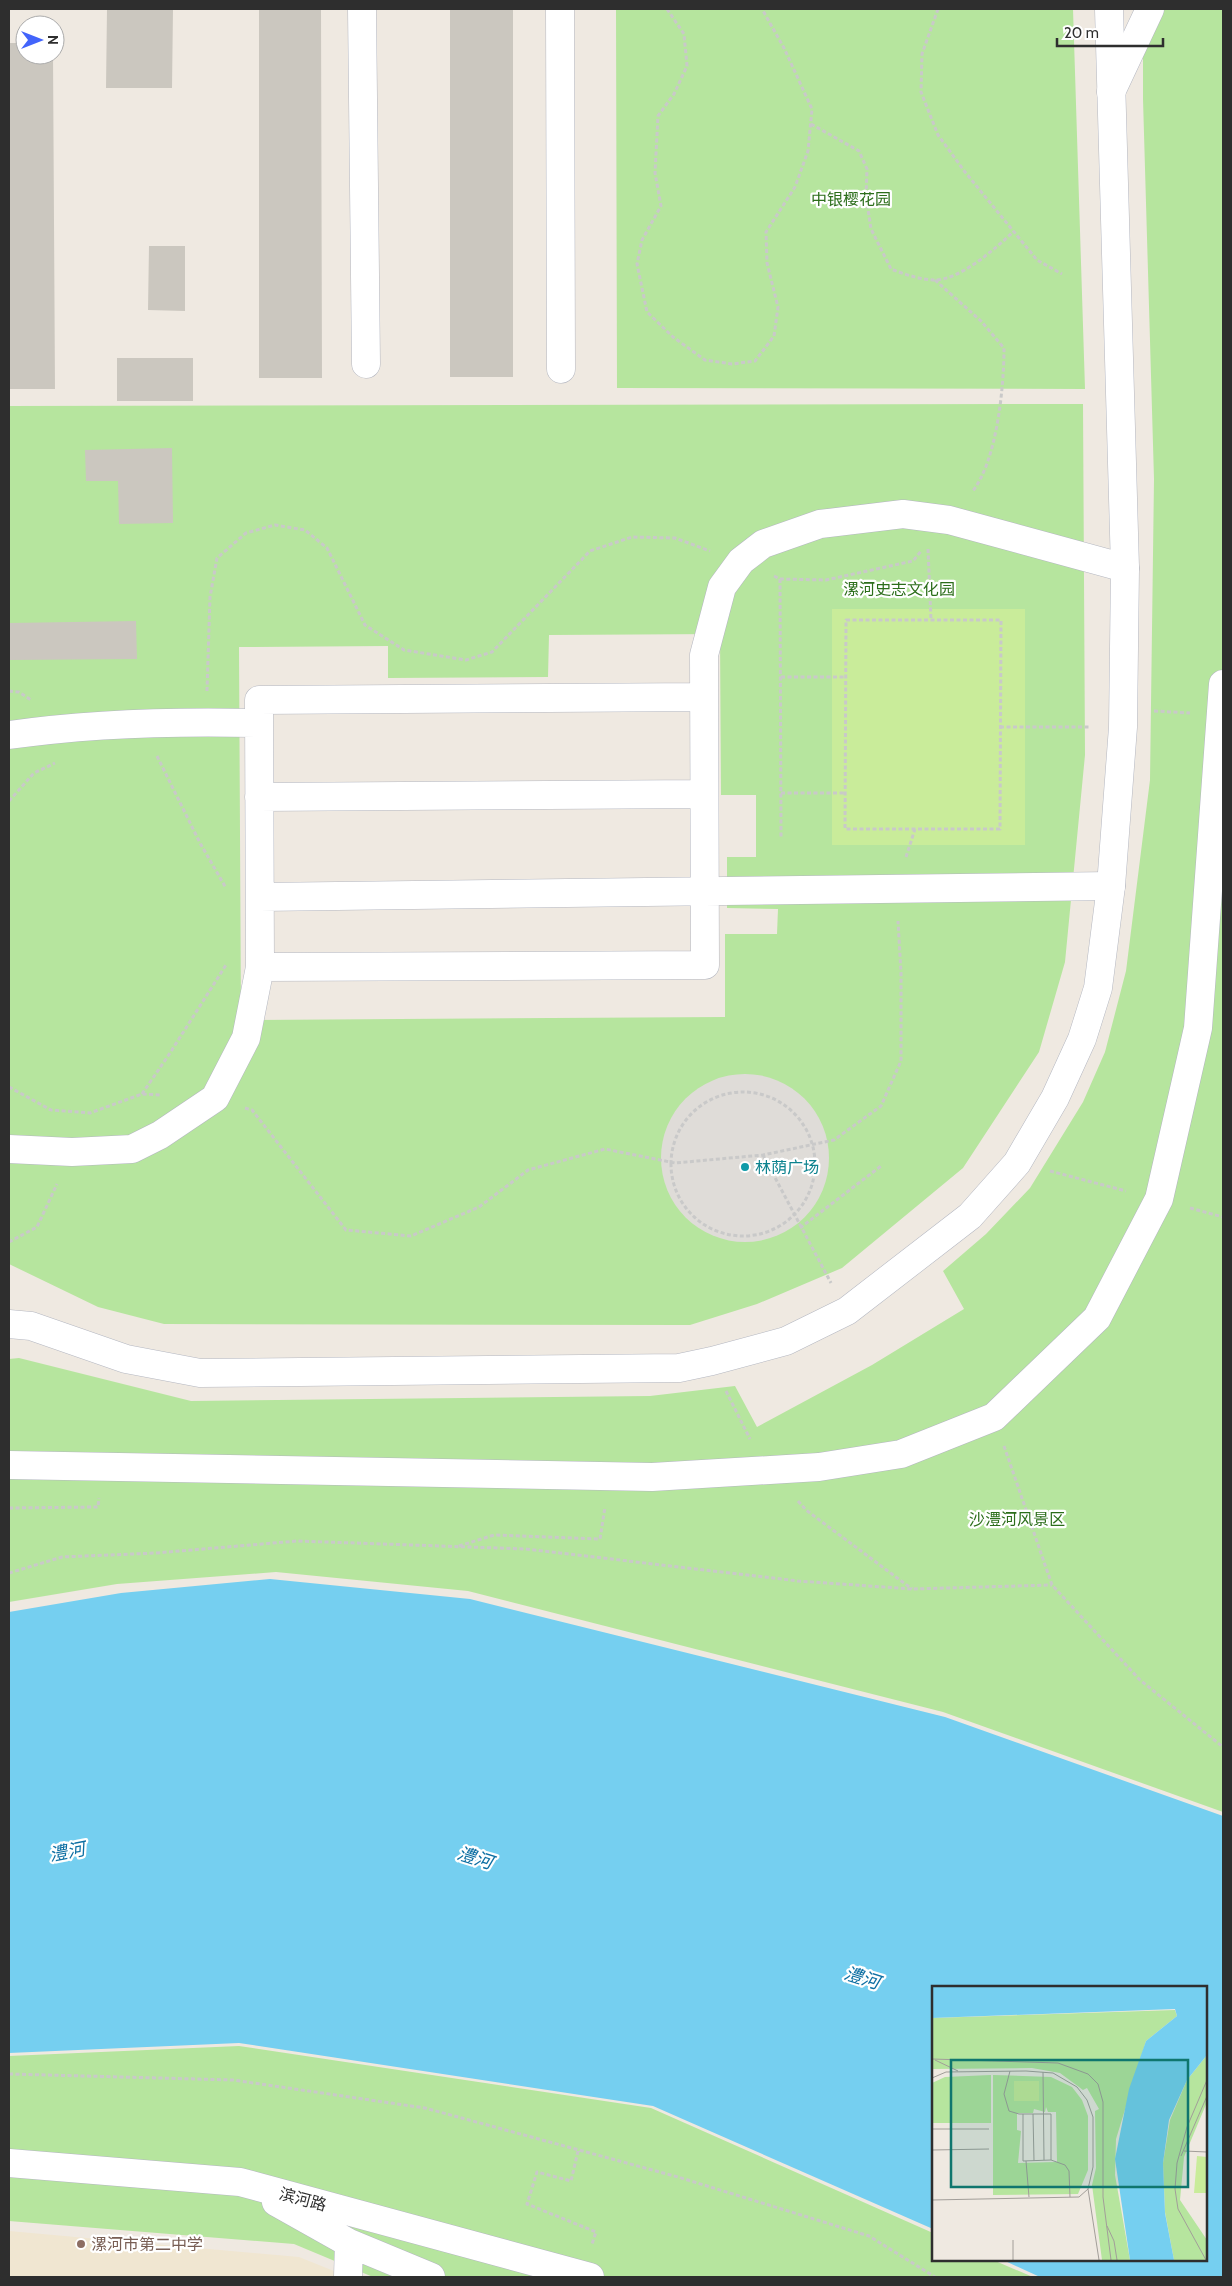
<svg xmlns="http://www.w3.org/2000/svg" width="1232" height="2286" font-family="Cabin,'Noto Sans SC',sans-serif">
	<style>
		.education { fill: #f0e6d1 }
		.green { fill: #b6e59e; fill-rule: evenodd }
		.pitch { fill: #c9ec9a }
		.plaza { fill: #dfdcd8 }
		.water { fill: #75cff0 }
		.building { fill: #cbc7bf }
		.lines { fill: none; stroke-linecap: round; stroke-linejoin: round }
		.minor-casing { stroke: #b4b7c1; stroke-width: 29 }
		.tertiary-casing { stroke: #b4b7c1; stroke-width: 29 }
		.path { stroke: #c9c9c9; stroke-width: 3; stroke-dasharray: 4 2.5; stroke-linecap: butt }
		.minor { stroke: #fff; stroke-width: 28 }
		.tertiary { stroke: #fff; stroke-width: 28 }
		.culture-dot { fill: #0f9aa8; stroke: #fff; stroke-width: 2 }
		.education-dot { fill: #8d6e63; stroke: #fff; stroke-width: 2 }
		.labels { text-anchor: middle; stroke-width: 4.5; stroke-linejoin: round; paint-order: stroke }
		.park-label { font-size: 16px; fill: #2c6e1b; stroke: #fff }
		.culture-label { font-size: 16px; fill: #0d838f; stroke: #fff; text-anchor: start }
		.street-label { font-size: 16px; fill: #2e2e2e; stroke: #fff }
		.education-label { font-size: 16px; fill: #785e54; stroke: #fff; text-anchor: start }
		.water-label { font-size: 18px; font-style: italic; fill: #0d6fa3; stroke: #fff }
		.inset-road { fill: none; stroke: #a29e99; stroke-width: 1 }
		.view { fill: #0f766e; fill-opacity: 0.15; stroke: #0f766e; stroke-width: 2.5 }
		.inset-edge { fill: none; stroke: #2e2e2e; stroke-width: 2.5 }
	</style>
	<rect width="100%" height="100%" fill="#efe9e1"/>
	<path class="education" d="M9,2231L299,2257L349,2277H9Z"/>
	<path class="green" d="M616,9H1073L1085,389L617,388Z
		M1143,9H1223V1812L943,1712L468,1591L276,1572L117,1584L9,1602V1359L19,1358L191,1401L650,1396L735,1386L757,1427L872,1365L964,1309L943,1271L986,1234L1030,1188L1083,1102L1105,1052L1126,971L1150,780L1154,479L1143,99Z
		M1083,404L1085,755L1065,962L1039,1052L963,1168L842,1268L757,1304L690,1325L164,1324L98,1307L9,1264V406ZM720,634L721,795H756V857H727V908L778,909L777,934H725V1017L241,1020L239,647L388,646V678L548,677L549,635Z
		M239,2046L651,2108L933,2233V2260H993L1033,2277H373L294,2244L9,2221V2056Z"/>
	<path class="pitch" d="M832,609H1025V845H832Z"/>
	<path class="plaza" d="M661 1158a84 84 0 1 1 168 0a84 84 0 1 1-168 0Z"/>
	<path class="water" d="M270,1579L470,1599L945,1717L1223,1816V2277H1040L1003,2260H1206V1987H933V2229L653,2106L239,2043L9,2053V1612L121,1593Z"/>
	<path class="building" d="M107,9H173L172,88H106Z
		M259,9H321L322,378H259Z
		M450,9H513V377H450Z
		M9,43H25V55H53L55,389H9Z
		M149,246H185V311L148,310Z
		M117,358H193V401H117Z
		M172,448L173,523L119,524L118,481H86L85,450Z
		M136,621L137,659L9,660V623Z"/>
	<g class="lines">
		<defs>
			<path id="minor" d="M362,9L366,364
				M560,9L561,369
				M1111,92L1150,9
				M704,697L259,700L260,967L705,965L704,655L722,587L741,561L763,544L820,524L903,514L949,520L1125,568
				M9,735C92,723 175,721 259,723
				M259,797L704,794
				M260,897L1111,886
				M9,1149L72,1152L132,1149L160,1135L215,1098L246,1038L260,967
				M9,1465L652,1477L819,1467L901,1454L994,1417L1097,1318L1159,1199L1198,1028L1223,684
				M9,2163L240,2182L590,2277
				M276,2202L349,2243L431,2277
				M348,2277L349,2243"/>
			<path id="tertiary" d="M9,1324L31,1326L126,1359L200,1373L679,1368L712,1361L786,1341L847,1311L970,1216L1017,1163L1055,1098L1082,1039L1098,988L1111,886L1123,727L1125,568L1109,9"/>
		</defs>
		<use href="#minor" class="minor-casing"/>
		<use href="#tertiary" class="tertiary-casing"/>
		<path class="path" d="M667,9L684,34L687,66L674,94L658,116L655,173L661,206L642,240L637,264L647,312L673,337L705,360L732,364L755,361L774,336L778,307L767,263L766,232L795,187L808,151L812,109L784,48L762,9
			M938,9L922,54L921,92L938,135L965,172L1037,260L1062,274
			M811,124L859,151L867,169L866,196L871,229L891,269C904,274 918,279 933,280C959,281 995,249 1013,232
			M935,280L981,321L1004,348C1004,387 997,461 972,492
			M928,549L931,620
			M774,576L780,579L826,580L913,561L922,550
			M780,579L781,837
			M846,620H1001L1000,829H845Z
			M781,677H845
			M9,691L19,692L31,700
			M207,691L210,597L217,558L246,533L275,525L305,530L327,548L365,625L404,650L466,660L492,652L590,551L632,537L675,538L710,551
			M1154,711L1190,713
			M1000,727H1090
			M157,756L200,843L226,888
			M781,793H845
			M9,801L34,773L55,763
			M906,857L915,829
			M9,1087L51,1110L90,1113L142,1094L161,1095
			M671 1164a72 72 0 1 1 144 0a72 72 0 1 1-144 0Z
			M142,1094L170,1053L226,965
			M245,1108L252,1110L346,1230L411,1236L479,1207L528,1170L605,1149L675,1163L763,1155L834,1140L881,1106L901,1061V973L898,921
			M763,1155L831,1283
			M1050,1171L1126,1191
			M1190,1208L1223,1217
			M800,1228L881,1166
			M9,1242L37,1227L57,1184
			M726,1391L750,1439
			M1004,1446L1052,1585L1140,1680L1223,1747
			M798,1501L806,1510L912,1589
			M9,1508L98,1507L99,1498
			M459,1546L494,1535L600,1539L605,1507
			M9,1573L62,1557L156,1553L297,1541L526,1549L798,1581L912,1589L1052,1585
			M9,2074L233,2080L425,2108L678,2177L869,2236L935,2277
			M578,2151L571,2181L537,2172L527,2204L596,2232L592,2244"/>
		<use href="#minor" class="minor"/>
		<use href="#tertiary" class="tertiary"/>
	</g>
	<circle class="culture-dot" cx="745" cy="1167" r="5"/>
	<circle class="education-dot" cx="81" cy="2244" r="5"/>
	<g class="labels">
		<g class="park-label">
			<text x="851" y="205">中银樱花园</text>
			<text x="899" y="595">漯河史志文化园</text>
			<text x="1017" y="1525">沙澧河风景区</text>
		</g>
		<g class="culture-label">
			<text x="755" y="1173">林荫广场</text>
		</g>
		<g class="street-label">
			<text transform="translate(303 2199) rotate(15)" y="6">滨河路</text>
		</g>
		<g class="education-label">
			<text x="91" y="2250">漯河市第二中学</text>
		</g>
		<g class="water-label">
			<text transform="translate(67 1852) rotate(-11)" y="6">澧河</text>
			<text transform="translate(475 1858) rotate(17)" y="6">澧河</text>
			<text transform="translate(862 1978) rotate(17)" y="6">澧河</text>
		</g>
	</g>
	<g transform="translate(932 1986)">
		<rect width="275" height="275" fill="#efe9e1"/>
		<path d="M243,24L245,30L214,55L184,153L183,189L198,274H170L160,199L164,182L163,125L167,123L155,102L151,104L128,87L100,82L0,83V32ZM275,69V116L252,171L248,214L275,254V274H242L233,226L231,177L238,134L255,94ZM59,89V137H0V97L13,91ZM61,89L119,91L140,101L150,114L156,130V184L146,208L61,209ZM114,121L116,126H124L125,176L86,177L89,145L85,144V127H101L102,123L113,126Z" fill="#b6e59e" fill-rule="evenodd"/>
		<path d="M82,95H107V115H82ZM265,170L275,171V207H262Z" fill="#c9ec9a"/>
		<path d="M0,1H275V69L255,94L237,134L231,177L233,227L242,274H198L183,173L197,103L214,55L245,30L243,23L0,32Z" fill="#75cff0"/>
		<path class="inset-road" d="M0,73L126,77L156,88L166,98L171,116V211L179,274M3,74L26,85M78,85L72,108L77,125L87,128H119V174L91,175V128M111,86L112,174M0,92L14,86L94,85L121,87L145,101L155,114L161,131V181L156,203L167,274M101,128L102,175M0,143H57M0,164L57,163M252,165L275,166M249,170L275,110M119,174L133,179L137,185L138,211M94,175L97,211M0,214L147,211L156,203M175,240L182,255L185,274M81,254V274M274,274L246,223L243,203L245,177L255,141L275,94"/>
		<path class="view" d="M19,74H256V201H19Z"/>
		<rect width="275" height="275" class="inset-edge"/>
	</g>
	<rect width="1232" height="2286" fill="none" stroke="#2e2e2e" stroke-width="20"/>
	<g transform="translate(40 40) rotate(90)"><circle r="24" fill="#ffffff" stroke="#ababab"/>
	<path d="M0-4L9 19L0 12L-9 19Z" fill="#4264fb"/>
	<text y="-8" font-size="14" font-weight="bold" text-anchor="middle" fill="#2e2e2e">N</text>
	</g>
	<path d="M1057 38v8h106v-8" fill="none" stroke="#2e2e2e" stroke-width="2.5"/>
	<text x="1064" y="38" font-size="15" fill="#2e2e2e" stroke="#ffffff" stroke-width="4" paint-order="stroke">20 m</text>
</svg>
